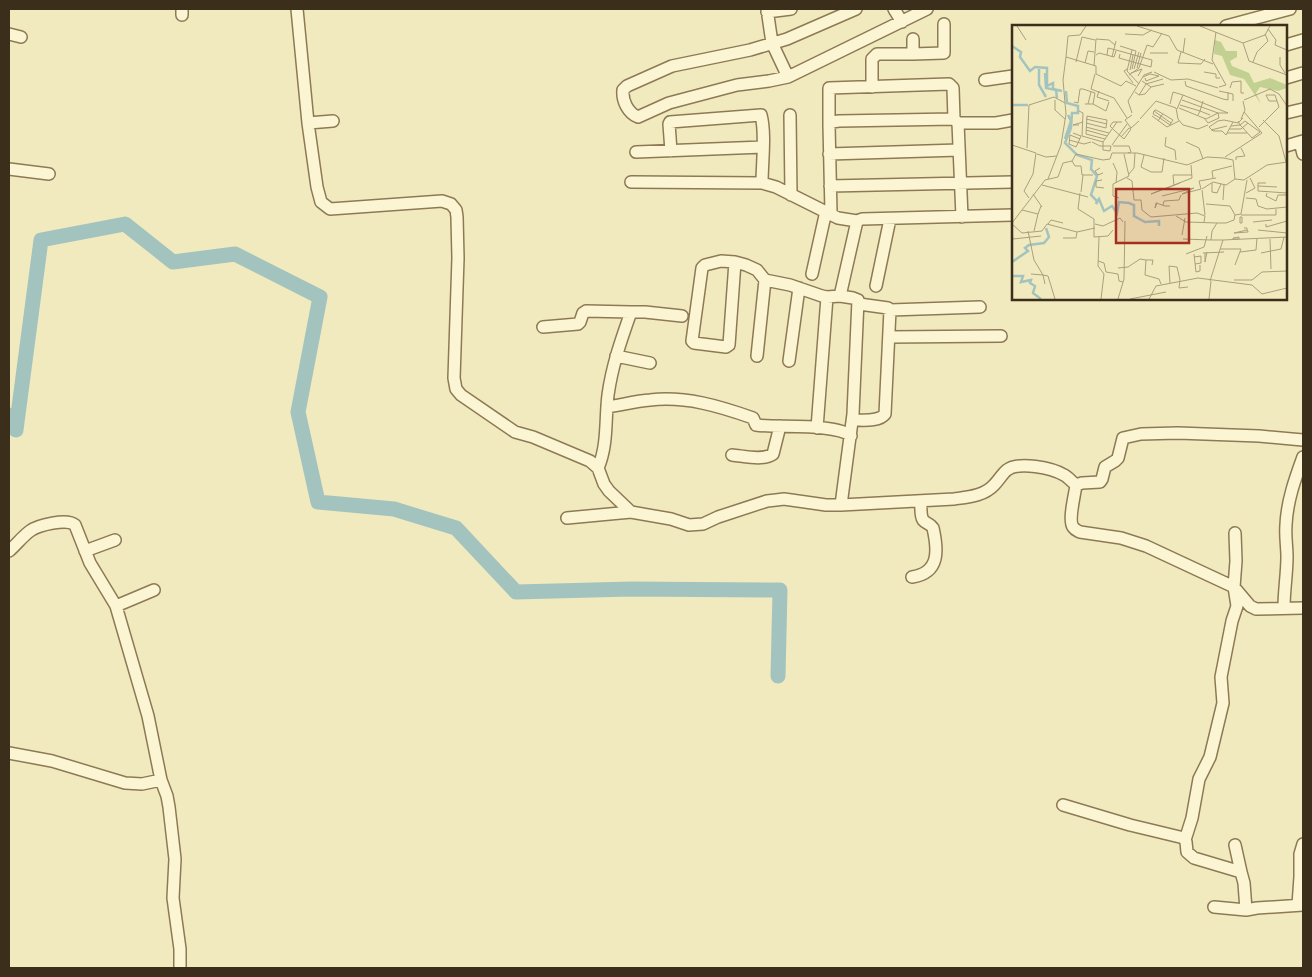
<svg xmlns="http://www.w3.org/2000/svg" width="1312" height="977" font-family="'Zilla Slab',serif">
	<style>
		.lines { fill: none; stroke-linecap: round; stroke-linejoin: round }
		.river { stroke: #a3c4be; stroke-width: 15 }
		.minor-casing { stroke: #8d7a55; stroke-width: 14 }
		.minor { stroke: #fcf5d3; stroke-width: 11 }
		.inset-river { fill: none; stroke: #a3c4be; stroke-width: 2.5 }
		.inset-road { fill: none; stroke: #a99f7d; stroke-width: 1 }
		.view { fill: #a22f1f; fill-opacity: 0.15; stroke: #a22f1f; stroke-width: 2.5 }
		.inset-edge { fill: none; stroke: #3b2f1b; stroke-width: 2.5 }
	</style>
	<rect width="100%" height="100%" fill="#f2eabf"/>
	<g class="lines">
		<path class="river" d="M9,415L16,430L41,240L125,224L173,262L235,254L320,297L298,412L318,502L394,509L456,528L516,592L631,589L780,590L778,676"/>
		<defs>
			<path id="minor" d="M297,9L308,123L317,187L321,202L330,209L442,201L451,204L456,210L457,217L458,258L454,378L456,389L461,395L515,432L533,437L590,461L598,468L604,484L609,491L631,512L671,519L689,525L703,524L718,517L767,501L776,500L784,499L826,505H841L954,499C968,497 984,496 994,485C999,480 1002,474 1007,470C1019,461 1052,468 1064,475C1068,477 1072,482 1076,485
				M767,9L772,43L788,77
				M856,9L787,39L750,50L672,66L627,86L623,90C622,101 628,113 638,117L669,103L737,85L769,81L788,77L927,9
				M894,9L902,22
				M767,12L791,9
				M182,15V9
				M1226,26L1290,9
				M9,34L21,37
				M1286,45L1303,40
				M913,54L944,53V24
				M1286,78L1303,73
				M985,80L1013,76
				M872,87V59L877,54H913V39
				M1286,113L1303,109
				M790,115L791,195
				M308,123L333,121
				M958,123L962,217
				M829,125V88L949,84L953,88L954,119L958,123H996L1013,120
				M1300,142L1303,154
				M1286,146L1303,141
				M671,151L669,124L670,122L761,115C766,134 762,163 762,183
				M636,152L763,147
				M829,154L959,150
				M9,169L49,174
				M631,182L762,183L776,187L838,218L857,221
				M830,186L1013,182
				M831,213L829,125L832,122L839,121L954,119
				M735,262L729,345L726,347L694,343L692,341L702,268L705,265L721,261L735,262L746,265L757,270L765,280L790,285L822,296L827,297L840,296L853,298L858,300L853,414L841,505
				M812,274L826,211
				M876,286L890,219
				M840,296L857,221L862,219L1013,215
				M859,304L888,308L890,310L980,307
				M631,312H645L682,316
				M543,327L578,324L580,322L583,313L586,311L631,312C621,340 612,366 608,395C605,419 608,445 598,468
				M889,337L1001,336
				M616,356L650,363
				M757,356L765,280
				M789,361L799,288
				M607,407C621,405 636,401 650,400C686,396 719,406 753,418L756,425C778,428 836,423 851,436
				M853,420C863,420 879,422 885,414L890,310
				M817,428L827,297
				M732,455C744,456 763,461 773,454L780,426
				M1076,485C1075,494 1068,520 1073,527C1075,530 1076,530 1080,532L1121,538L1146,546L1234,587L1250,606L1256,609L1303,608
				M1076,485L1082,483L1100,482L1102,479L1105,467L1115,461L1118,458L1123,438L1141,434L1178,433L1259,436L1303,440
				M567,518L631,512
				M9,551C16,545 22,537 30,531C38,525 67,518 75,525L90,563L116,606
				M85,551L115,540
				M912,577C940,573 938,550 933,528C930,523 926,524 923,520C920,515 921,507 921,501
				M154,590L116,606L148,716L161,780L167,796L169,807L175,859L173,898L180,949V968
				M1284,607C1284,591 1287,573 1287,557C1287,546 1285,536 1286,525C1287,501 1295,479 1303,457
				M9,753L52,761L125,783L142,784L161,780
				M1063,805L1130,825L1184,838L1186,842L1187,852L1194,858L1241,872L1244,883L1246,910
				M1185,840L1192,818L1199,779L1210,757L1223,703L1221,677L1232,621L1237,606L1234,587L1236,561L1235,533
				M1235,845L1241,872
				M1298,905L1300,877V854L1303,844
				M1214,907L1246,910L1257,908L1303,905"/>
		</defs>
		<use href="#minor" class="minor-casing"/>
		<use href="#minor" class="minor"/>
	</g>
	<g transform="translate(1012 25)">
		<rect width="275" height="275" fill="#f2eabf"/>
		<path d="M203,15L209,17L214,26H225V32L218,36L220,41L237,48L242,58L258,53L275,60V63L266,66L248,62L244,68L249,79L232,54L218,50L210,31L202,29Z" fill="#c2d192"/>
		<path class="inset-river" d="M0,21L9,27L8,32L18,46L23,42L35,43V61L41,58V64L50,66M27,44V60L34,72M33,48L34,63L44,65L45,73M54,66L55,78L66,81V88H60L59,103L53,118L65,130L80,135L79,144L85,151L79,170L85,176L84,179L87,174L92,186L100,181L105,188L107,177L117,178L122,180V191L133,197L147,196V201M0,80H16M53,114L59,96L56,90M0,237L16,226L13,223L17,220L32,218L37,212L34,203M0,251H11L9,257L19,255L18,258L23,261L21,268L29,274"/>
		<path class="inset-road" d="M5,1L14,15M125,1L157,11L165,25L201,39M188,1L231,18L237,36L275,50M256,4L264,15L263,20L275,25M204,7L200,35L214,60L207,62M113,9L131,10L140,5M231,18L253,10L258,1M108,21L124,26L120,44M104,25L140,35L139,42L107,33L108,29M120,25L115,46L127,59M169,27L166,38L189,39L193,34M138,28H156M171,28L173,13M84,30L87,28L102,32L104,26M95,30L96,23L104,25M54,32L56,11L68,10L74,1M100,32L104,16M268,32V40L273,48M64,37L70,12L83,15M241,37L245,27L256,16L253,9M73,38L76,26L82,27M82,41L84,14L97,15L103,20M125,43L129,28M115,44L112,46L121,58M122,44L127,27M118,45L121,30M142,47L159,55L176,54L206,63M192,47L204,49V53H208M119,48L130,44L126,51M83,49L79,64L102,73L115,93M117,50L127,43L135,20L141,22L150,8M131,52L138,49L147,51L134,56L133,53M130,56L139,62L152,59M173,56L174,61L211,74L216,75V67M134,59L151,54M218,63L220,57L229,56V68H232M87,66L85,72L97,76M207,66L221,69V76M123,67L127,70L134,59M127,70L133,69L139,62M43,75V85L53,94M232,75L258,64L267,69L275,81M62,77L66,78L68,64H71L83,68L81,79H76M73,79H76L79,67M81,79L94,86L97,77M158,79L161,67L171,70M168,80L188,86L191,76M167,83L194,94L206,88L170,75M165,84L171,70L216,88H206L207,93L196,98L192,93M67,86L71,88L70,111L91,117M142,86L149,91L159,98L158,100L148,93L141,89L142,86L143,85H144L151,89L149,91L148,93L146,96M120,88L116,76L132,50L140,47M151,89L161,95L159,98M120,90L113,95L119,103L127,96M186,90L188,86L198,90M140,91L155,102L167,96M74,94L95,99M128,94L144,76L164,83L166,94L171,100L186,104L196,100M229,94L233,85L231,76M251,95L267,111L274,137M221,97L214,110L210,106H201L197,102L206,96L212,95L226,98L231,93M74,98L94,103M67,100H61L71,97M219,101L228,100L233,96L248,107L240,113L231,103L228,100L226,96M74,102L97,108M247,102L267,82L263,70H254L257,76H265M217,104H229L236,98M74,105L95,111M199,105L215,101M61,108L69,111L66,118L64,122L57,119L58,110L68,114M215,108H235M109,112L117,103L119,104L112,114L103,106L98,101L101,97H110M154,112L153,121L163,125L164,135M93,114L74,109L75,91L95,95L94,103M57,115L72,119L79,117M80,117L88,121H99L98,126L91,125V117L105,97M174,117L187,123L191,134M0,120L24,128L21,149L12,166L17,173M100,120L115,99M101,121H117L119,127L116,128M15,123L17,80L42,72L53,78M25,129L34,132L45,131M132,130L129,142L139,147H150L152,133M213,132L250,108L232,87M224,135V132L233,131L229,123M60,136L63,141H69L70,150H81M101,138L105,147L104,158M88,143L83,146L86,150L91,148M117,149L122,143L123,128M115,153L120,156L122,175H129L130,185L139,192L185,188L193,191L192,197M201,153L200,146L220,141M36,154L49,120L54,89L51,55L54,32L84,41V49L109,61L114,56L124,61M90,155L84,156V162L92,163M168,158L139,169L180,153L179,140M200,158V167L205,168L209,159M254,158H246V166L275,168M30,160L76,172M162,161L161,150H180M246,161L265,162M190,164L201,157L214,160L223,154M190,165L193,190M69,167L71,150M68,168L66,184L82,194V212L96,211L101,205M234,168L243,163L238,153M255,168L254,171L264,176L266,170H275M21,169L30,182M150,171L182,163L170,169L189,164L187,156L204,153M107,173L101,171V159L117,151L112,129M234,173L244,174L246,181L255,184L275,182M211,175L212,160M145,178L143,183L144,178H145L147,179L153,181H158M194,179L218,181L223,190M151,180L152,176L167,175L169,170M10,185L26,189L29,181M229,190H264V184M164,191L174,197L205,198M228,192H230V198H228ZM241,197L260,195M0,198L33,155L46,152L51,138L60,136L64,129L91,135L98,134L100,128H125L175,140L195,132L212,133L221,135L223,154L232,155L255,140L275,137M0,199L10,208L30,206L35,199L65,207L83,203M36,199L39,195L51,198M83,199L91,201L108,193L111,197M254,199V202L275,196M232,203H235V205L236,206V207L222,208L235,205M246,205L275,208M16,206L22,235L31,250L36,251L43,274M22,206L26,189M0,208L1,214L29,211M170,210L173,193M87,212L86,241L92,249L89,274M227,212V214H221V213ZM51,213H64L65,207M171,214L199,215M258,214L259,244M211,215L275,212M208,224H229L223,240M228,227L244,225L245,213M191,228L212,227M193,228V237L195,227M249,228L269,224L272,212M174,229L192,222L195,211M182,229L184,247L188,246V240M182,232L189,231V238L183,239M86,236L92,238L94,247L106,249L107,256L111,257M140,240L141,235H134L133,250L147,254L149,259M106,243L116,242L128,234L134,235M19,249L31,250L33,259M168,255L167,263L176,262M222,255H240L250,247L275,246M198,256L211,215H199L200,206L205,198H214L222,195L223,190L229,189L235,155M158,258L157,241L165,242L168,255M106,274L112,254L113,196M118,274L154,267M137,274L144,261L186,253L240,260L250,269L275,263M197,274L199,256"/>
		<path class="view" d="M104,164H177V218H104Z"/>
		<rect width="275" height="275" class="inset-edge"/>
	</g>
	<rect width="1312" height="977" fill="none" stroke="#3b2f1b" stroke-width="20"/>
</svg>
